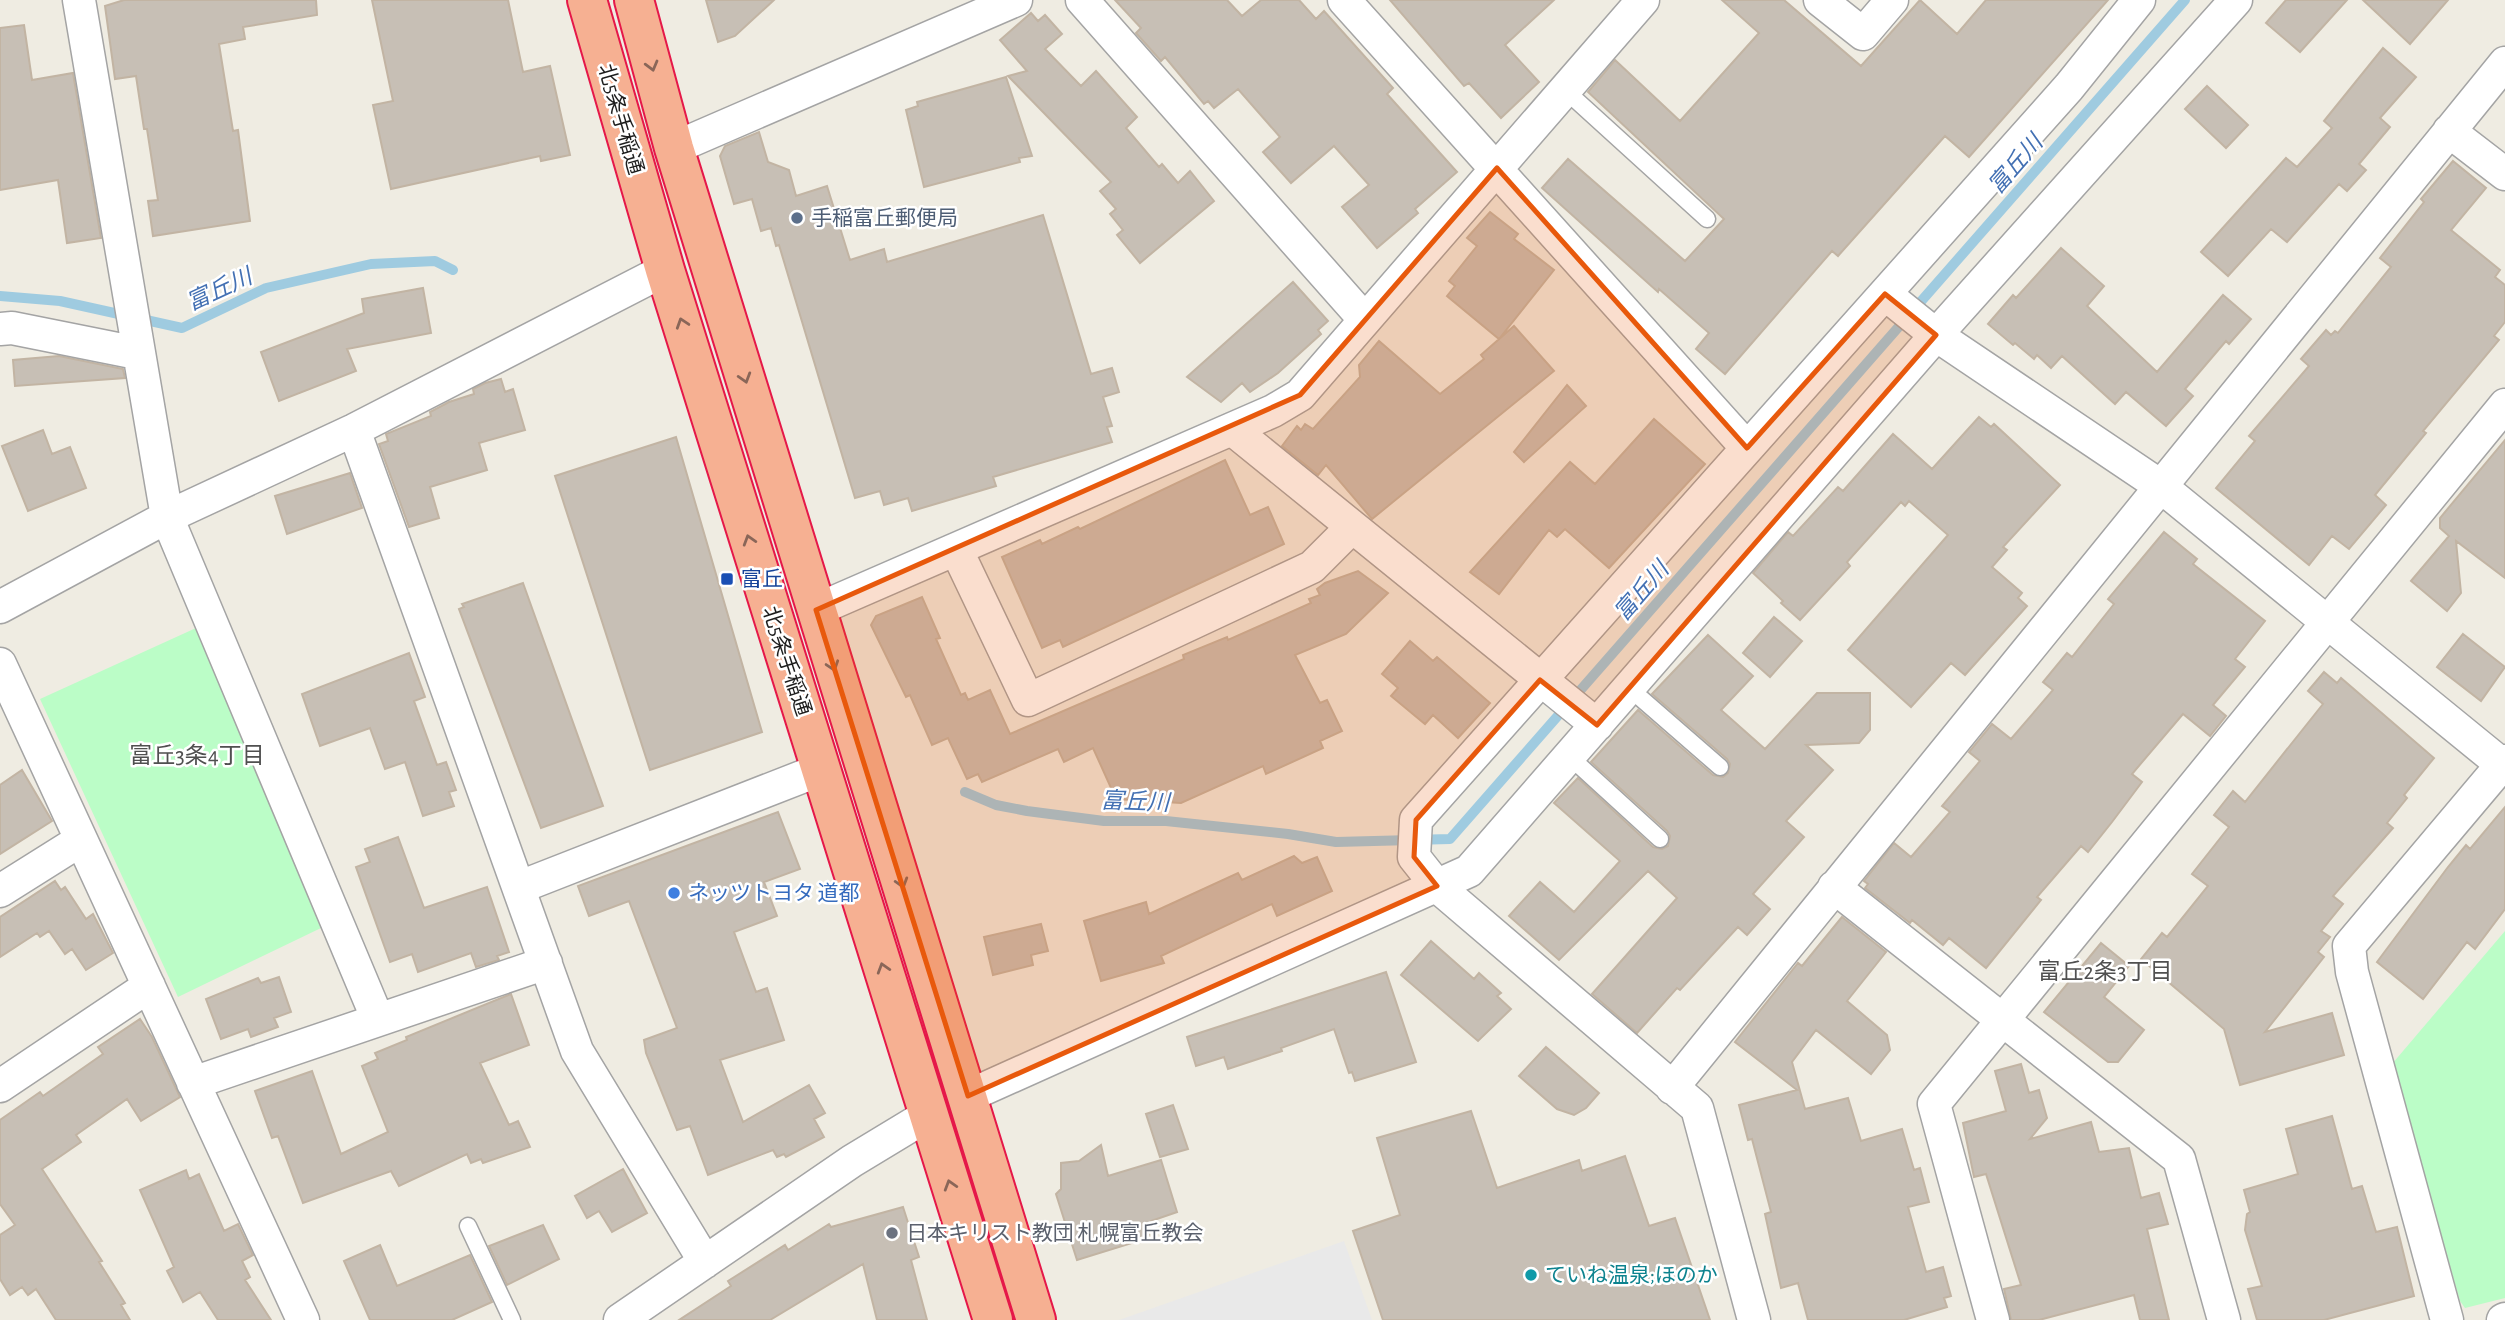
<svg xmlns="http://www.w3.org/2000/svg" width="2505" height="1320" font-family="'Alegreya Sans','Noto Sans JP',sans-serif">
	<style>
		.park { fill: #bbfdc7 }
		.parking { fill: #e9e9e9 }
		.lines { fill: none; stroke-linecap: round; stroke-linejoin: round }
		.stream { stroke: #9fcbe0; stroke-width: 10 }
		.building { fill: #c7bfb5; stroke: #c2b4a3; stroke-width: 2 }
		.service-casing { stroke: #a4a4a4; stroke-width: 19 }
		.minor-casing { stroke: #a4a4a4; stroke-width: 35 }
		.trunk-casing { stroke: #e51849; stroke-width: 42 }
		.service { stroke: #fff; stroke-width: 16 }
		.minor { stroke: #fff; stroke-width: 32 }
		.trunk { stroke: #f6b092; stroke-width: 38 }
		.oneway { stroke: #8a6658 }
		.marked { fill: #e8590c; fill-opacity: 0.2; stroke: #e8590c; stroke-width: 5; stroke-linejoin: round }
		.service-dot { fill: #5c6f8a; stroke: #fff; stroke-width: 2.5 }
		.transit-dot { fill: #1a4fb4; stroke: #fff; stroke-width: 2.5 }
		.shop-dot { fill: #3f7fe0; stroke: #fff; stroke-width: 2.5 }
		.worship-dot { fill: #6b7280; stroke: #fff; stroke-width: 2.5 }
		.culture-dot { fill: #0f9aa8; stroke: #fff; stroke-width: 2.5 }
		.labels { text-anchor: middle; stroke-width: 5; stroke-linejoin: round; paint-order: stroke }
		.street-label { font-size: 21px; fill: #1d1d1d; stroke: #fff }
		.service-label { font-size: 21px; fill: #4e5e75; stroke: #fff; text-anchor: start }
		.transit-label { font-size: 21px; fill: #164399; stroke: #fff; text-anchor: start }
		.shop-label { font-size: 21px; fill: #366cbe; stroke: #fff; text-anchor: start }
		.worship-label { font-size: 21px; fill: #5b616d; stroke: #fff; text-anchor: start }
		.culture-label { font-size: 21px; fill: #0d838f; stroke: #fff; text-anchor: start }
		.water-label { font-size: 23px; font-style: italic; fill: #4370b3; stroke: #fff }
		.neighbourhood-label { font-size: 23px; fill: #505050; stroke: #fff }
	</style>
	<rect width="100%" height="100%" fill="#efece2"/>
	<path class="park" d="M196,628L321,928L178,997L40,699Z
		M2505,931V1298L2465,1308L2460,1301L2392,1064Z"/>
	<path class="parking" d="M1344,1241L1372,1320H1119Z"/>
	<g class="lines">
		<path class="stream" d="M0,296L60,301L182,328L266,288L371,264L435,261L453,270
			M965,792L996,805L1027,811L1104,821H1166L1288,834L1336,842L1450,839L2185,0"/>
	</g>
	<path class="building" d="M124,0H316L317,15L243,27L245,39L219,44L233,131L238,130L250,221L153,236L148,201L158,200L147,129H144L136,76L115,79L105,6Z
		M372,0H508L523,72L550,66L570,155L541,161L540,156L391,189L373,105L393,101Z
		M706,0H774L735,36L718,42Z
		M1115,0H1227L1242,16L1261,0H1299L1316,19L1324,11L1393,88L1387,94L1457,172L1415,209L1418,213L1377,248L1342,207L1369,185L1334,146L1291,183L1263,152L1280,137L1238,89L1214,108L1208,101L1204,104L1165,57L1161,61L1136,33L1141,28Z
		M1390,0H1554L1505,45L1539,82L1501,118L1469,83L1464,86Z
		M1722,0H1784L1861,66L1920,0L1957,34L1986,0H2108L1969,157L1945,136L1838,256L1832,251L1725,374L1696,349L1709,333L1659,289L1658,292L1542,188L1568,159L1685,261L1724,219L1588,92L1615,60L1680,121L1759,33Z
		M2286,0H2347L2300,52L2266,23Z
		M2363,0H2448L2410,44Z
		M1031,13L1038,21L1045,15L1062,34L1045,49L1081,86L1096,71L1137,117L1126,128L1159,167L1162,164L1178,183L1190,171L1214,201L1140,263L1117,235L1123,230L1110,214L1116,209L1100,191L1111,182L1008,76L1027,71L1000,40Z
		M24,25L32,80L73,73L101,238L67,243L58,180L0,190V28Z
		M2383,48L2416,77L2380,118L2390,127L2359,164L2366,170L2347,191L2339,184L2287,242L2271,229L2228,276L2201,252L2286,158L2297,167L2332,128L2324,121Z
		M1006,77L1032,156L1019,158L1020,162L924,187L906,110L918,106L917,102Z
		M2207,86L2248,125L2226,148L2185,109Z
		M759,132L768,162L789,170L796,196L827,186L850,260L884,249L887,262L1043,215L1091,374L1112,368L1119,392L1103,397L1112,426L1107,427L1112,442L993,477L996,486L912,511L908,498L884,505L880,491L855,498L779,245L776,246L771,228L761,231L752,199L734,204L720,156L725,146Z
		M2453,161L2486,188L2451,230L2500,270L2495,277L2505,285V322L2494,336L2499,340L2423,431L2426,433L2375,495L2386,505L2349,549L2332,536L2309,565L2216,488L2255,441L2249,436L2309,366L2301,359L2326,330L2331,335L2335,331L2338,333L2391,267L2380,258L2424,202L2421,199Z
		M1490,212L1518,234L1514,239L1554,270L1499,339L1447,296L1455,286L1449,281L1477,246L1467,238Z
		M2061,248L2104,286L2087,306L2157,372L2223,295L2251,319L2229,344L2226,341L2185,389L2193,396L2166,426L2126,392L2115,404L2062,356L2051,368L2037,355L2034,359L2015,343L2013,345L1988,324L2013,295L2016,298Z
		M1293,282L1328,321L1318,330L1321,334L1278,373L1250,392L1242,383L1221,402L1187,377Z
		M423,288L431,333L347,349L356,371L279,401L261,352L364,313L362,299Z
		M1514,326L1554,371L1372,519L1326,465L1318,475L1282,446L1297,426L1301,430L1305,424L1313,429L1360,377L1359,365L1379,341L1440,394L1484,359L1481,355Z
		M59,356L123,369L125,378L15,386L13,360Z
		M501,379L505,392L513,389L525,430L479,443L487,470L430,487L439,518L409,527L379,444L388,441L386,434L431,416L430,412L449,402L474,394L473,389L485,383Z
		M1567,385L1586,406L1524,462L1514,452Z
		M1979,417L1991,427L1994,424L2060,485L2003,547L2007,550L1992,567L2022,593L2018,598L2027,606L1965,675L1951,663L1911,707L1848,650L1948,535L1909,501L1905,506L1901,502L1847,562L1850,566L1800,620L1781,603L1783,601L1753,573L1788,532L1793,536L1838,487L1843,491L1893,434L1932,469Z
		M1654,419L1705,464L1609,568L1565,529L1557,537L1549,530L1499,594L1470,572L1570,462L1595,484Z
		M43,430L52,454L70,447L86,488L28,511L2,446Z
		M676,437L762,732L650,770L555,476Z
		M2505,440V578L2456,541L2461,593L2447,611L2411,581L2449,536L2440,528V518Z
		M1225,460L1250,515L1268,507L1284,544L1063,647L1060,640L1042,648L1002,557L1040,540L1042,544L1078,527L1080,529Z
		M350,473L362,508L287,534L275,496Z
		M2164,532L2197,559L2193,564L2265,621L2235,659L2245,667L2213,705L2226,716L2210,736L2183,714L2132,774L2142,782L2112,822L2088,852L2081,846L2037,897L2041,900L1986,968L1949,938L1943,945L1912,920L1910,923L1865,888L1868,884L1864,881L1894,843L1911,857L1950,812L1942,806L1980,761L1969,752L1992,724L2011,739L2053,690L2043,682L2067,653L2072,657L2114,604L2108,599Z
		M1358,571L1388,593L1346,634L1295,655L1320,703L1327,700L1342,731L1320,741L1323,748L1266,774L1263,766L1181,803L1116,799L1093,748L1064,762L1058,749L982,782L978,774L967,779L948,738L932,745L910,695L906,697L871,625L876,616L922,597L940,638L936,639L961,695L965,693L968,700L990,690L1010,734L1184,659L1183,655L1227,637L1228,640L1311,603L1309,599L1320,595L1317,589L1325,583Z
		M523,583L603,806L541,828L459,609L464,607L462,604Z
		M1774,617L1802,641L1770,677L1743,653Z
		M2463,634L2505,667L2481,701L2437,667Z
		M1708,635L1753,676L1721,710L1765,749L1817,693H1870V730L1859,743L1806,745L1833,770L1786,821L1804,837L1753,894L1770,909L1747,935L1738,927L1680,990L1677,988L1637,1033L1592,994L1677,898L1648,871L1559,960L1509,916L1540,882L1574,912L1620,861L1554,803L1578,778L1653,847L1662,849L1668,846L1670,836L1667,831L1591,762L1638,710L1713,775L1723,777L1728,773L1730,764L1727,759L1652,694Z
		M1410,641L1433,661L1437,657L1490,703L1458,738L1433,715L1425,724L1391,696L1398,688L1382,674Z
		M409,653L425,697L414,701L437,765L446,762L456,790L449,792L454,806L423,816L405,762L385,769L370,728L320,746L302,694Z
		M2324,672L2337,683L2341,678L2434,758L2404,795L2407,798L2387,823L2393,828L2333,896L2343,904L2321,931L2330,937L2318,952L2324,957L2265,1032L2332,1013L2344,1055L2240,1085L2224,1029L2141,959L2162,933L2167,937L2208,886L2192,874L2229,827L2214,815L2233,791L2245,802L2323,704L2308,691Z
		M22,770L52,821L0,854V785Z
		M2505,807V909L2475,949L2467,942L2423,999L2377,962L2448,867L2466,845L2470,849Z
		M778,812L800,869L764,882L777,916L734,932L756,992L767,988L784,1040L720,1060L743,1122L809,1085L825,1113L814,1119L824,1137L786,1157L784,1154L777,1157L773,1150L708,1175L690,1126L677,1130L646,1053L644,1040L677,1028L629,901L589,916L578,886Z
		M398,837L424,908L487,887L509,952L497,956L499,960L476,967L471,953L418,972L412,954L390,962L356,867L370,862L365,849Z
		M1294,856L1302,863L1317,857L1332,891L1277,916L1272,904L1161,956L1164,963L1101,981L1084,921L1146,902L1149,914L1238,873L1242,880Z
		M55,881L61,890L65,887L86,919L93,914L113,953L86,970L72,949L65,954L49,931L40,937L37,933L0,957V917Z
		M1842,917L1886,952L1847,1001L1887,1035L1890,1050L1871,1074L1816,1030L1792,1062L1805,1109L1848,1098L1861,1141L1902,1129L1914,1170L1920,1168L1929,1202L1908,1207L1926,1272L1943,1267L1951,1296L1944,1298L1947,1307L1904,1320H1808L1798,1283L1781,1288L1765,1214L1771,1212L1752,1139L1748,1140L1739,1105L1797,1090L1735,1042L1798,963L1802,966Z
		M1041,924L1048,951L1031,955L1033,965L993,975L984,937Z
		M1431,941L1474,979L1479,973L1501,993L1497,996L1511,1009L1478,1041L1401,975Z
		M2101,943L2129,966L2104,997L2144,1030L2118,1062H2108L2044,1012Z
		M1386,972L1416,1062L1355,1081L1352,1072L1349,1073L1334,1029L1281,1048L1282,1051L1228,1069L1224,1057L1196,1066L1187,1037Z
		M279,977L291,1012L274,1018L278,1027L251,1037L248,1029L221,1039L206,999L258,978L261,983Z
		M511,994L529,1045L480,1063L509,1125L518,1121L530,1147L483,1163L481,1159L471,1163L467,1154L399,1186L391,1171L303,1203L278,1136L272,1138L255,1091L312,1071L341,1154L388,1132L362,1066L378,1059L375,1053L407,1040L406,1037Z
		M140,1019L152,1037L180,1097L141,1121L127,1099L76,1135L81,1142L42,1169L102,1261L99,1262L125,1303L121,1305L130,1320H56L36,1289L28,1295L22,1287L10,1295L0,1279V1235L15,1225L0,1204V1120L40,1092L43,1096L103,1054L98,1047Z
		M1546,1047L1599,1093L1586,1108L1574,1115L1557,1109L1519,1076Z
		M2021,1064L2029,1093L2039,1090L2047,1118L2030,1139L2091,1122L2099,1152L2129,1148L2141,1198L2159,1193L2168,1224L2147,1229L2169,1320H2140L2134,1295L2039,1320H2011L2004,1289L2021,1285L1986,1174L1974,1177L1963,1123L2006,1111L1995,1071Z
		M1173,1105L1188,1149L1160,1157L1146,1114Z
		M1471,1111L1497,1188L1579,1160L1582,1171L1625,1156L1649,1226L1675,1218L1710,1320H1383L1353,1231L1400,1215L1377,1138Z
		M2332,1116L2352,1189L2362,1186L2376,1232L2397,1227L2414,1296L2324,1320H2257L2248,1289L2262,1286L2245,1230L2247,1214L2250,1212L2244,1190L2298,1174L2286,1129Z
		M1101,1145L1108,1176L1161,1160L1177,1212L1151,1221L1148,1238L1077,1260L1056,1194L1061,1189V1163L1079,1161Z
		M623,1169L647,1213L612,1232L599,1211L587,1218L575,1196Z
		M186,1170L189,1179L199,1174L224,1231L238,1224L253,1255L242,1261L250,1277L245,1280L271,1320H218L200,1292L183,1302L167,1271L174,1267L140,1190Z
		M903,1207L919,1257L911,1260L927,1320H877L863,1264L770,1320H679L731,1286L728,1281L785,1245L788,1250L829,1224L831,1227Z
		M543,1225L559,1259L507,1285L489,1246Z
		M380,1245L397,1286L470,1255L492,1302L452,1320H370L344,1261Z"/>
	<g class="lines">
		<defs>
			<path id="service" d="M1565,90L1707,219
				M1628,687L1720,767
				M1569,756L1660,839
				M468,1226L512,1320"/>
			<path id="minor" d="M79,0L167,517L378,1020
				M1082,0L1365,320
				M1344,0L1747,448
				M1820,0L1863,34L1892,0
				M2449,131L2505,174
				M674,148L1016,0
				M1885,294L1936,335L2159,485L2505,767
				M0,329L12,328L137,353
				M1232,429L1597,725
				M354,430L577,1051L705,1262
				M957,551L1028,700L1312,567L1352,527
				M0,607L167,517L354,430L665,270
				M816,610L1273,411L1300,395L1643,0
				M0,664L303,1320
				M520,887L822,769
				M1834,887L2179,1159L2224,1320
				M0,891L81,840
				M193,1083L546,963
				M0,1086L149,986
				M1672,1088L2505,63
				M968,1096L1469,871L1936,335L2236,0
				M620,1320L852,1161L928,1115
				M1754,1320L1697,1108L1437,886L1414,857L1416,820L2069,87L2139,0
				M1993,1320L1934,1104L2505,405
				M2447,1320L2352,972L2349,946L2505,761
				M2503,1320L2505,1319"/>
			<path id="trunk" d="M587,0L665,270L993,1320
				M634,0L674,148L1036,1320"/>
		</defs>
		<use href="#service" class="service-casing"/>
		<use href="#minor" class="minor-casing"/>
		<use href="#trunk" class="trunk-casing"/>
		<use href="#service" class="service"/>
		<use href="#minor" class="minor"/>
		<use href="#trunk" class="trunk"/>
	</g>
	<defs><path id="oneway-chevron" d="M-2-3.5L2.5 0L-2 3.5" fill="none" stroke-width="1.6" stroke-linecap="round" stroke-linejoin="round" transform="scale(1.75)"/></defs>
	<g class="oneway">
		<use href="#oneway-chevron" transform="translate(652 66) rotate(75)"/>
		<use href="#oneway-chevron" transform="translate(682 323) rotate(-108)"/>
		<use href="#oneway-chevron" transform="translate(745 378) rotate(73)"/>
		<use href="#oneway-chevron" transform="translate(749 540) rotate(-107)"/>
		<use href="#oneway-chevron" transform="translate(833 666) rotate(72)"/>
		<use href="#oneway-chevron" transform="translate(902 883) rotate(73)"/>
		<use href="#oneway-chevron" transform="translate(883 968) rotate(-107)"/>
		<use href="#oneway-chevron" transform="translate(950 1185) rotate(-107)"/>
	</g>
	<path class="marked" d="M1497,168L1747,448L1885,294L1936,335L1597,725L1540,680L1416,820L1414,857L1437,886L968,1096L816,610L1300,395Z"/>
	<circle class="service-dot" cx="797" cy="218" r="7"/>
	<rect class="transit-dot" x="720" y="572" width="14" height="14" rx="3.5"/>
	<circle class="shop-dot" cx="674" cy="893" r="7"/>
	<circle class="worship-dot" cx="892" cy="1233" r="7"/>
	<circle class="culture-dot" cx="1531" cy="1275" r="7"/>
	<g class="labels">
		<g class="street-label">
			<text transform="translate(621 119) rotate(74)" y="7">北5条手稲通</text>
			<text transform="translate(787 661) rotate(72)" y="7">北5条手稲通</text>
		</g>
		<g class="service-label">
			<text x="811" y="225">手稲富丘郵便局</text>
		</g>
		<g class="transit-label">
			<text x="741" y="586">富丘</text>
		</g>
		<g class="shop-label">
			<text x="688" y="900">ネッツトヨタ 道都</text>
		</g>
		<g class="worship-label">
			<text x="906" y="1240">日本キリスト教団 札幌富丘教会</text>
		</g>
		<g class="culture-label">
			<text x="1545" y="1282">ていね温泉;ほのか</text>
		</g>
		<g class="water-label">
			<text transform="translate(2015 164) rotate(-49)" y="8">富丘川</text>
			<text transform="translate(219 289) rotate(-25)" y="8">富丘川</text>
			<text transform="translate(1641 591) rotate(-49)" y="8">富丘川</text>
			<text transform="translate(1135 801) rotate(2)" y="8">富丘川</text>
		</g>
		<g class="neighbourhood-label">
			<text x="197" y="763">富丘3条4丁目</text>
			<text x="2105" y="979">富丘2条3丁目</text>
		</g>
	</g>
</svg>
